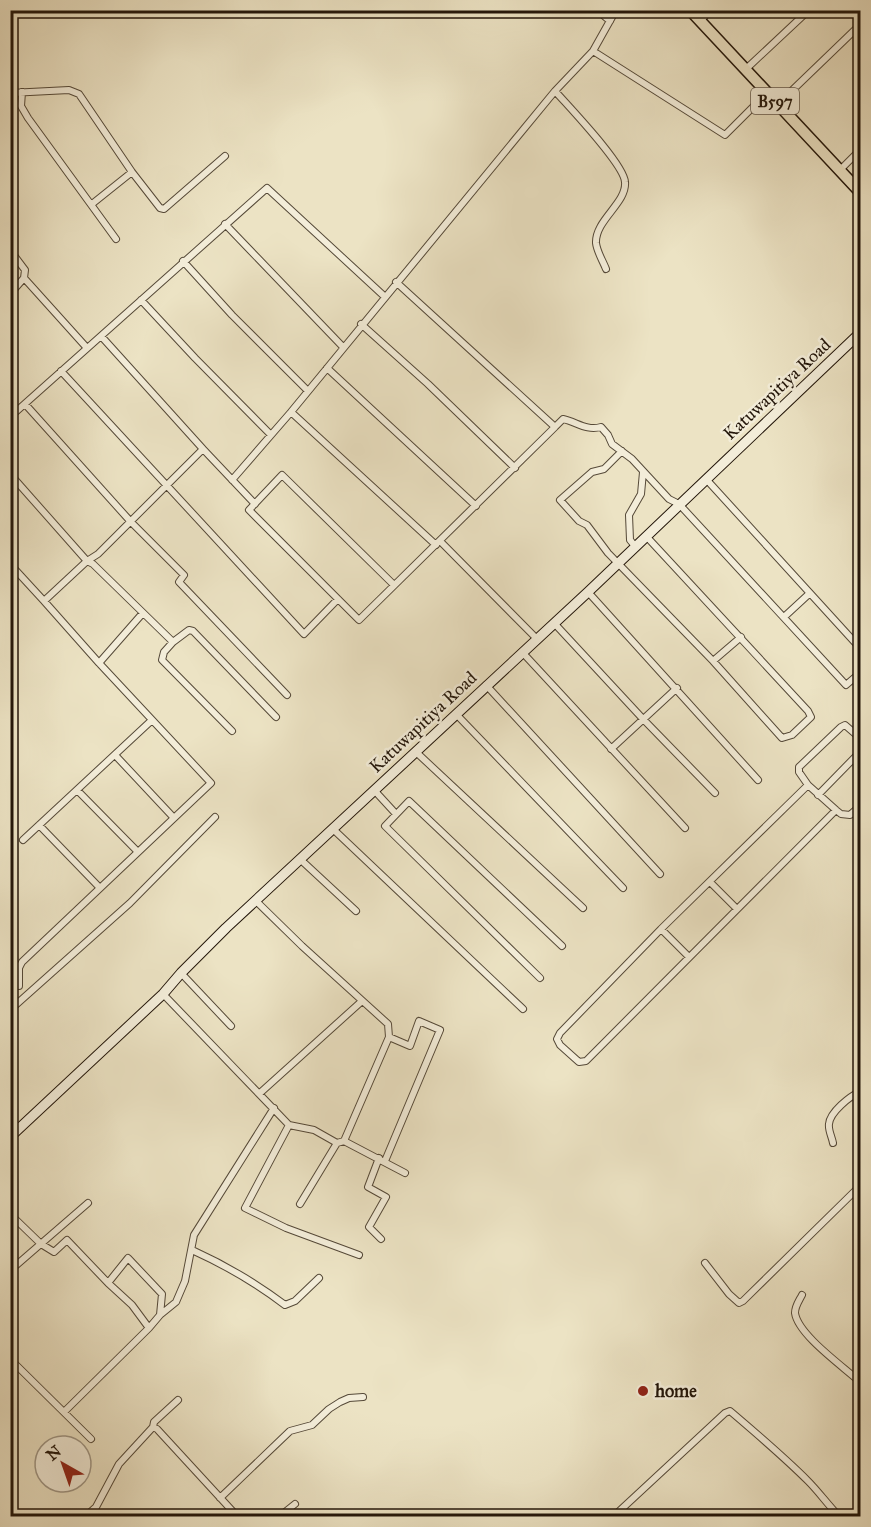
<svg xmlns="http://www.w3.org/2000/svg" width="871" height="1527" font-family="'IM FELL Great Primer',serif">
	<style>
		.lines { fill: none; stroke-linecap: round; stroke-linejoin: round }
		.street-casing { stroke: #554938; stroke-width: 8 }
		.secondary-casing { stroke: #23160a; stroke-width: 11 }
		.primary-casing { stroke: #23160a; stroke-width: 13 }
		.street { stroke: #f3edd9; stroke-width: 6 }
		.secondary { stroke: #f3edd9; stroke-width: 9 }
		.primary { stroke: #ece3c4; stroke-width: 10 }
		.poi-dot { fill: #8f2418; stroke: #f3edd9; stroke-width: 2 }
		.labels { text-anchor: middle; stroke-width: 5; stroke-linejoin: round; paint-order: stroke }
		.shield { fill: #f3edd9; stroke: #615648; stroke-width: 1.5 }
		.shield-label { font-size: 16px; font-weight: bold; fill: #23160a }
		.street-label { font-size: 18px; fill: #23160a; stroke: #f3edd9 }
		.poi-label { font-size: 18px; font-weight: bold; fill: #23160a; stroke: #f3edd9; text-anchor: start }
	</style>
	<rect width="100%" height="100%" fill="#ece3c4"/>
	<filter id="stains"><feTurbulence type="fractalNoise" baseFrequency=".00333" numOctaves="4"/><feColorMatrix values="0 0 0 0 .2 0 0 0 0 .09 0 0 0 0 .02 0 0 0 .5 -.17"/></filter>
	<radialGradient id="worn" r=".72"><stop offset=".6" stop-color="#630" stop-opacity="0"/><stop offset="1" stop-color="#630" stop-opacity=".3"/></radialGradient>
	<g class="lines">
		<defs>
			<path id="street" d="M597,10L610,21
				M700,21L711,10
				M593,51L725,135L767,93
				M746,69L809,10
				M555,91C569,107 624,164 625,182C627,203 595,220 596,243C597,252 603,261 606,269
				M22,92L21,106L28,118L116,239
				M10,93L69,90L79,94L132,172L160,208L164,209L225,156
				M778,104L860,25
				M840,170L860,150
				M92,204L132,172
				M225,224L343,347
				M10,250L25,270L24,278L87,348
				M183,261L232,315L308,391
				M10,294L24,278
				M141,300L195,358L271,435
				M361,324L428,384L515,468
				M101,336L203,449
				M327,368L476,506
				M61,371L304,634L338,599
				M25,404L131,522L184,575L179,582L287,695
				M291,412L436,545
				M10,417L267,188L384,296
				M555,427L563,419C577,422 586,431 601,427L608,435L612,444L632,459L669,499L679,504L846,685L860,673
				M622,451L604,469L592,472L560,500L579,521L587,525L608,553L713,661L782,738L792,735L811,717L808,711L646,536
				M10,474L87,561L93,564L173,642L164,652L162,660L232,731
				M706,479L860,648
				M232,480L291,412L555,91L593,51L616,10
				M440,541L537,639
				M635,546L630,540L629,515L641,494L643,472
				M10,564L44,601L87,561L98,554L203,449L255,504
				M394,585L282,475L249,510L359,620L555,427L396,282
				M588,592L758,780
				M44,601L99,663L142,614
				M784,617L810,593
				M554,623L643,719L715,793
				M173,642L189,630L193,631L276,717
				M522,652L685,828
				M713,661L741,637
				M486,685L660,874
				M456,714L623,888
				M611,749L677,688
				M416,752L583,908
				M115,755L174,818
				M808,785L799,772V767L841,727L845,725L860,738
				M10,789L11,785
				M77,790L138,852
				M374,790L396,814
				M818,795L860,752
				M836,810L586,1061L579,1062L560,1045L557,1039L560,1033L661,929L808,785L836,810L841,814L850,815L860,806
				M39,825L100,888
				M334,830L523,1009
				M23,840L152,720
				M301,860L356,911
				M710,882L737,909
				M661,929L689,957
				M181,973L231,1026
				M540,978L385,826L409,801L562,946
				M19,986V968L22,962L211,783L99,663
				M163,994L289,1125L314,1130L337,1143L344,1141L389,1037L388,1024L302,946L256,901
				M10,1010L130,903L215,817
				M260,1093L362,1001
				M289,1125L245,1208L286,1228L359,1255
				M344,1141L405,1173
				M833,1143C832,1137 828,1130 829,1124C830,1112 850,1096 860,1092
				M379,1158L368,1187L386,1197L369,1227L381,1239
				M385,1161L440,1030L419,1021L410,1046L389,1037
				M300,1204L337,1143
				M10,1214L41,1244L54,1252L67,1240L108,1283L128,1258L162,1294L160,1315L149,1328L132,1305L108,1283
				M192,1250C225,1265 256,1283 285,1305L295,1301L319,1278
				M705,1263L729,1294L739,1303L743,1301L860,1186
				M13,1268L88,1203
				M802,1295C799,1301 795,1306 795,1313C798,1335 844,1367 860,1382
				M160,1315L176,1302L185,1281L194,1235L274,1108
				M10,1359L91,1439
				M64,1412L149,1328
				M153,1427L157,1429L237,1516
				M220,1498L290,1431L312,1425L329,1409L340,1402L349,1398L363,1397
				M86,1516L96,1507L119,1464L153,1427L154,1422L178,1400
				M280,1516L295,1504
				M614,1516L725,1413L730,1411C757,1434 783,1456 808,1481C819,1492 828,1505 839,1516"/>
			<path id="secondary" d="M10,1137L163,994L181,973L226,928L588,592L860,333"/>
			<path id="primary" d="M690,10L860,192"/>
		</defs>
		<use href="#street" class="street-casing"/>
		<use href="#secondary" class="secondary-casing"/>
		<use href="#primary" class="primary-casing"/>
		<use href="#street" class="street"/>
		<use href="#secondary" class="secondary"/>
		<use href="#primary" class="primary"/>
	</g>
	<circle class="poi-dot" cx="643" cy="1391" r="6"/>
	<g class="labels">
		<rect class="shield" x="751" y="88" width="48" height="26" rx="4.5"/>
		<g class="shield-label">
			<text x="775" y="107">B597</text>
		</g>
		<g class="street-label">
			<text transform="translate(777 389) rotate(-43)" y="6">Katuwapitiya Road</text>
			<text transform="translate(423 722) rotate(-43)" y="6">Katuwapitiya Road</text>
		</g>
		<g class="poi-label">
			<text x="655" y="1397">home</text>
		</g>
	</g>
	<rect width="871" height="1527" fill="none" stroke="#ece3c4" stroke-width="36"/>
	<rect x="12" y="12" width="847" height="1503" fill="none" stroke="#23160a" stroke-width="3"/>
	<rect x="18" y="18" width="835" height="1491" fill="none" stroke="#23160a" stroke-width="1.5"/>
	<g transform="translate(63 1464) rotate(320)"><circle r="28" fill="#f3edd9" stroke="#a09786" stroke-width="1.5"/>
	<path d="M0-4.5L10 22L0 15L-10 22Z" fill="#8f2418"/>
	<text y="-9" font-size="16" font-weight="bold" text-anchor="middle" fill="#23160a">N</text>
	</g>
	<rect width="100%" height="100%" filter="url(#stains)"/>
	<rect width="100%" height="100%" fill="url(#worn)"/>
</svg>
